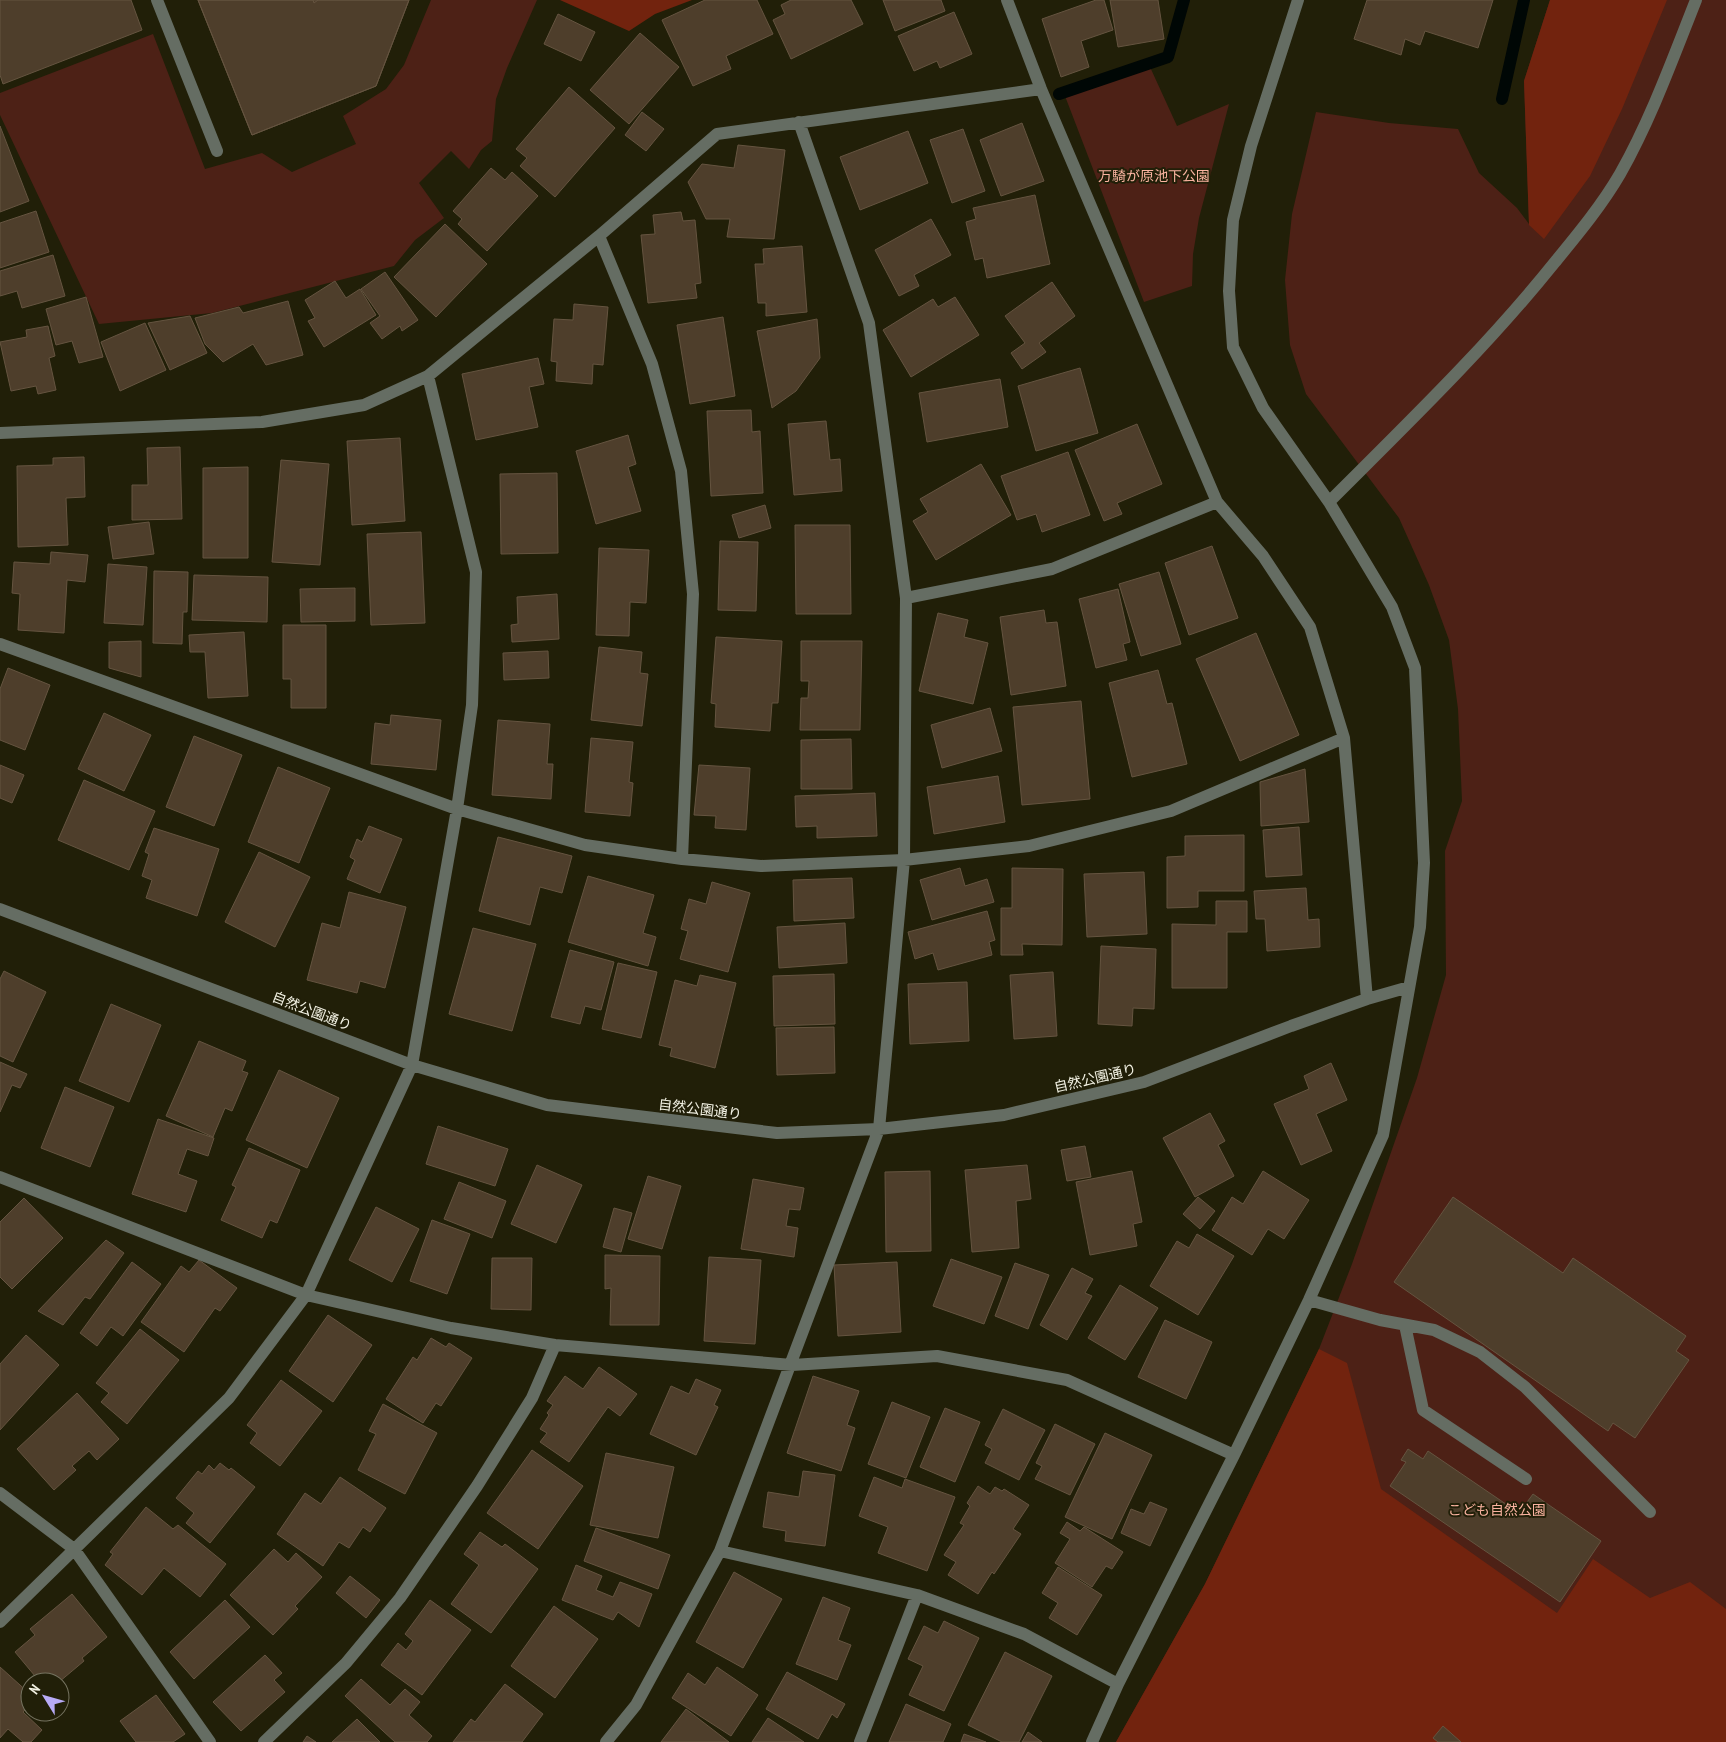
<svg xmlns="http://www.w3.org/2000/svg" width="1726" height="1742" font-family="'PT Sans Narrow','Noto Sans JP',sans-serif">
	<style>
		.green { fill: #4d2116 }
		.forest { fill: #72230e }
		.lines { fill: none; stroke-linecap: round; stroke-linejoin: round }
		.stream { stroke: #000705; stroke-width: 12 }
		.building { fill: #4e3e2b; stroke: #655440 }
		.minor { stroke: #656d63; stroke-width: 12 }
		.labels { text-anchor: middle; stroke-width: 4; stroke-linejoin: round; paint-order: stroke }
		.park-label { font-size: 14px; fill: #fab3a0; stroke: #211f08 }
		.street-label { font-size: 14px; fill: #f3f2e4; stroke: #211f08 }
	</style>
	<rect width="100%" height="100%" fill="#211f08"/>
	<path class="green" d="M431,0H537L507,68L496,99L492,141L481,150L469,169L451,151L419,183L444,218L415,240L394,266L212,313L99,324L0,115V93L153,34L205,169L262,153L292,172L356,144L343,116L386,89L404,65Z
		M1550,0H1726V1742H1116L1205,1584L1319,1349L1352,1264L1417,1078L1446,975L1445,851L1462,801L1458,709L1449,640L1429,585L1399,518L1306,394L1290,345L1285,280L1292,214L1316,112L1389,123L1458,129L1479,173L1517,208L1529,224L1524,81Z
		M1150,67L1177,126L1229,104L1199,218L1193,254L1192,286L1144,302L1065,96Z"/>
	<path class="forest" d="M560,0H692L655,14L629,31Z
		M1550,0H1667L1622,109L1590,176L1544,239L1529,225L1524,81Z
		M1319,1349L1347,1363L1381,1489L1557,1613L1593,1559L1650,1598L1690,1582L1726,1609V1742H1116L1205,1584Z"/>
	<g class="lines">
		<path class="stream" d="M1059,94L1168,57L1184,0
			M1502,99L1524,0"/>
	</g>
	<path class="building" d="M0,0H131L142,30L3,84L0,75Z
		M198,0H313L314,3L318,0H409L376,86L252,135Z
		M198,0H409L376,86L252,135Z
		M705,0H757L773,34L726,56L731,69L693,86L662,20Z
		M791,0H851L863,24L791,59L773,20L785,14L781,5Z
		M883,0H941L945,11L895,31Z
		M1096,0H1104L1113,30L1081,41L1089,67L1061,77L1042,19Z
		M1110,0H1158L1164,39L1118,47Z
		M1367,0H1493L1478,48L1425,31L1420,45L1405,39L1401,55L1354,39Z
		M954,12L972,54L940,68L937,61L914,71L898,36Z
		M558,14L595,32L581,61L544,44Z
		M640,33L679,67L629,124L590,90Z
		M569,87L615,128L555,197L520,166L527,158L516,149Z
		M642,112L664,129L646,151L625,135Z
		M1022,123L1044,181L1001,196L980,140Z
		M0,126L29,201L0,212Z
		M963,129L985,191L952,203L930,140Z
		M908,131L928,183L860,210L840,157Z
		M738,145L785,150L774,239L727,237L730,219H706L688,182L702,164L734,168Z
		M491,168L505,180L512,172L538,196L487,251L458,224L462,219L453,211Z
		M1035,195L1050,264L987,278L983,258L975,260L966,222L976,219L973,208Z
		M36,211L49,252L0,268V223Z
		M681,212L683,221L695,220L701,283L695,284L697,298L648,303L641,235L655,234L653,215Z
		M931,219L951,255L914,275L919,286L899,296L875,250Z
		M445,224L487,264L436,317L394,277Z
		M802,246L807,312L766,316V303H758L755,264H764L763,249Z
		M53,255L65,296L22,308L17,291L0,296V271Z
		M385,272L418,320L402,331L400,326L382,339L370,323L380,316L361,289Z
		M335,281L346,298L360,289L376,315L324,347L308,321L315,318L305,300Z
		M1052,282L1075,316L1039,343L1046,352L1022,369L1011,353L1025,343L1005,316Z
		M86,297L103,357L79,363L72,341L56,345L46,309Z
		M955,297L979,335L911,377L883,330L933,299L938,307Z
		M288,301L303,355L266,365L253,344L223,362L205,344L195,318L239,307L243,313Z
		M574,304L608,307L603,365L593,364L592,384L556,381L557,362L551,361L554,319L573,320Z
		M190,316L207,353L170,370L148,323Z
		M723,317L735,396L690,404L677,325Z
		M817,319L820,358L796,391L772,408L757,331Z
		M145,323L166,370L120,391L101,342Z
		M48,326L55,356L49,358L56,390L38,394L36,386L11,391L0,342L27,337L26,330Z
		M538,358L544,384L529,387L538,427L476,440L462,374Z
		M1080,368L1098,433L1036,451L1018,386Z
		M1000,379L1008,427L927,442L919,393Z
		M751,410L752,432L760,431L763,493L711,496L707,411Z
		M826,421L830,460L840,459L842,491L794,495L788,424Z
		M1137,424L1162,484L1117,503L1122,514L1104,521L1075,450Z
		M628,435L636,464L628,467L641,511L596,524L576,451Z
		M400,438L405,521L352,525L347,441Z
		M180,447L182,519L132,520V485H148L147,448Z
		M1068,452L1090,515L1042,532L1036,514L1017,520L1001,476Z
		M84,457L85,497L66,498L68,545L18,547L17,466L53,465V458Z
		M281,460L329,464L320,565L272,562Z
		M981,464L1011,515L936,560L913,521L928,512L920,499Z
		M248,467V558H203V468Z
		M557,473L558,553L501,554L500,474Z
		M765,505L771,528L739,538L732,515Z
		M149,522L154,554L113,559L108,527Z
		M795,525H850L851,614H796Z
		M421,532L425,623L371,625L367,534Z
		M720,541L758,542L756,611L718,610Z
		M1212,546L1238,618L1189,635L1165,563Z
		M599,548L649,550L646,603L630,602L629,636L596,635Z
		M51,552L88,555L85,582L67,580L64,633L18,630L20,594L12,593L14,562L50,564Z
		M108,564L147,567L143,625L104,623Z
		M154,571L188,572L187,612H183L182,644L153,643Z
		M1159,572L1181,644L1141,656L1119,584Z
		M194,575L268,577L267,622L192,620Z
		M355,588V621L301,622L300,589Z
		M1118,589L1130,642L1123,644L1127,660L1096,668L1079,599Z
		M557,594L559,639L512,642L511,625L518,624L517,597Z
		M1044,610L1046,623L1057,622L1066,686L1011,695L1000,617Z
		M938,613L968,620L964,637L988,643L973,704L919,691Z
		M283,625H326V708H291V679H283Z
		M244,632L248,696L208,698L205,652H190L189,635Z
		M1256,633L1299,735L1240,761L1196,659Z
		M716,637L782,641L778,703H772L770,731L715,727L716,704L711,703Z
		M141,641V677L109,668V642Z
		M801,641H862L860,730H800L801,698H808L809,681H801Z
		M599,647L642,652L640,673L648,674L642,726L591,720Z
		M548,651L549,678L504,680L503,653Z
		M8,668L50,685L25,750L0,740V689Z
		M1158,670L1167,704L1172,703L1187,764L1132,777L1109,683Z
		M1081,701L1090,799L1022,805L1013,707Z
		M990,708L1002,751L942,768L931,725Z
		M104,713L151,735L124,791L78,769Z
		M391,715L441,720L436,770L371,764L375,723L390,725Z
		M498,720L550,724L547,764H553L551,799L492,795Z
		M194,736L242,755L214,826L166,807Z
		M591,738L633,742L629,782L633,783L630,816L585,812Z
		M851,739L852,789H801V740Z
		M0,765L24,775L12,803L0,798Z
		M699,765L750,768L746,830L715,828L716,816L694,815Z
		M278,767L330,788L299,863L248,842Z
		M1305,769L1309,822L1261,826L1260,782Z
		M998,776L1005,822L934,834L927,787Z
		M84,780L155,811L129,870L58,840Z
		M875,793L877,836L817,838V826L796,827L795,796Z
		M369,826L402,839L380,893L347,879L355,860L350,857L357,839L362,842Z
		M1299,827L1302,875L1266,877L1263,830Z
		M154,828L219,849L197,916L146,898L152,880L142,876L149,854L145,852Z
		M1244,835V891H1198V907L1167,908V857L1185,856V836Z
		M498,837L572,856L562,893L540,887L530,925L479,911Z
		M259,852L310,877L275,947L225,922Z
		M960,868L965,886L987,879L994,902L932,920L920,880Z
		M1012,868L1063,869L1062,945L1022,944L1023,955H1001V908H1012Z
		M1144,872L1147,934L1087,937L1084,874Z
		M588,876L654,895L643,933L656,937L648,966L568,942Z
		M852,878L854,918L794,921L793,880Z
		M712,882L750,893L728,972L680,959L688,931L681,929L689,899L706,904Z
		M1306,888L1308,920L1319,919L1320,947L1267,951L1265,919H1256L1254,891Z
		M349,892L406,907L385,988L360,981L357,993L307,980L322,923L340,928Z
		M1216,901H1247V932H1227V988H1172V924L1216,925Z
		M987,911L995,940L989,942L992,955L938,970L933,953L915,959L908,932Z
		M845,923L847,963L779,968L777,927Z
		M473,928L536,944L512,1031L449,1014Z
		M1101,946L1156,949L1154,1009L1133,1008L1132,1026L1098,1024Z
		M570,950L614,962L601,1010L585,1006L580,1024L551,1017Z
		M618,963L657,972L641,1038L602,1029Z
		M4,971L46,992L13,1062L0,1056V979Z
		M1053,972L1057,1036L1014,1039L1010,975Z
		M834,974L835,1024L774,1026L773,976Z
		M700,975L736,983L715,1068L670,1056L672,1048L659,1045L675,980L697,986Z
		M967,982L969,1041L910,1044L908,984Z
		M111,1004L161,1025L129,1102L79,1081Z
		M834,1027L835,1073L777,1075L776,1028Z
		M199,1041L246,1061L242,1071L248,1073L232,1111L225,1108L213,1137L166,1116Z
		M0,1062L27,1074L20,1088L12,1085L0,1112Z
		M1331,1063L1347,1100L1316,1114L1332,1151L1301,1165L1274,1104L1309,1089L1304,1076Z
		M279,1070L339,1098L307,1168L246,1140Z
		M65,1087L114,1107L90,1167L41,1148Z
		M1210,1113L1225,1141L1218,1145L1234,1176L1195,1197L1163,1138Z
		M158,1119L214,1138L208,1156L187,1149L178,1174L197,1181L186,1212L132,1194Z
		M438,1126L508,1149L495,1186L426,1164Z
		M1085,1146L1091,1177L1067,1181L1061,1150Z
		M249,1148L300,1170L277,1223L270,1220L262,1238L221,1220L236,1187L232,1185Z
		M537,1165L582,1185L556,1243L511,1224Z
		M1027,1165L1031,1199L1016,1201L1019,1248L972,1252L965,1170Z
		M930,1171L931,1251L886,1252L885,1172Z
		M1132,1171L1142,1222L1133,1224L1137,1246L1090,1255L1076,1182Z
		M1263,1171L1309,1200L1284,1239L1268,1229L1252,1255L1212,1230L1232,1197L1243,1204Z
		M648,1176L681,1186L662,1249L628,1239Z
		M753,1179L804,1188L800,1210L789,1209L786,1226L798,1228L794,1257L741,1249Z
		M459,1182L506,1201L492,1238L444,1219Z
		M1198,1197L1215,1211L1200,1229L1183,1214Z
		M1453,1197L1563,1273L1573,1258L1686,1336L1676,1351L1689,1360L1635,1438L1613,1423L1608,1431L1394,1282Z
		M24,1198L63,1238L12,1289L0,1277V1222Z
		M376,1207L419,1229L392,1282L349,1260Z
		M614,1208L632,1213L621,1252L603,1247Z
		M432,1220L470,1234L447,1294L410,1281Z
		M1197,1234L1234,1256L1198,1315L1150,1286L1177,1241L1189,1248Z
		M106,1240L124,1253L90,1299L85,1297L63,1325L38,1311Z
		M605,1255L660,1256L659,1325H610L611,1288L605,1289Z
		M709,1257L761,1260L755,1344L704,1341Z
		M492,1258H532L531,1310L491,1309Z
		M951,1259L1002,1277L984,1324L933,1306Z
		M199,1260L237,1288L220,1311L215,1308L184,1352L141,1322L181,1266L189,1272Z
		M132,1262L161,1284L123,1336L111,1327L97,1346L80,1333Z
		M897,1262L901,1332L838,1336L834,1265Z
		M1015,1263L1049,1275L1028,1329L995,1316Z
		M1072,1268L1093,1279L1085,1293L1092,1296L1067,1340L1040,1325Z
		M1120,1285L1158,1308L1125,1360L1088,1338Z
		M328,1315L372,1345L333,1402L289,1371Z
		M1165,1320L1212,1342L1186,1399L1138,1377Z
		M140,1329L179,1360L127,1424L101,1402L109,1393L96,1383Z
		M26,1335L59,1365L0,1430V1364Z
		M431,1338L446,1347L449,1343L472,1358L441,1406L436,1403L423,1423L386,1399L413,1357L417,1360Z
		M599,1367L637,1394L620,1416L608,1407L569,1462L540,1442L547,1433L540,1429L549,1415L547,1413L553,1405L547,1401L565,1376L583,1389Z
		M813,1376L859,1391L847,1425L855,1428L841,1471L787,1453Z
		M696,1379L721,1390L714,1405L718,1407L696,1455L650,1434L671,1386L689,1394Z
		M281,1380L322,1411L280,1466L250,1443L257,1433L247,1425Z
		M77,1393L119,1439L97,1460L89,1451L72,1466L76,1470L54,1490L17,1449Z
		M892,1402L930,1417L906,1478L868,1464Z
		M383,1404L437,1433L405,1494L358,1470L376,1434L369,1431Z
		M945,1408L980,1422L955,1482L920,1467Z
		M1003,1409L1045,1430L1019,1480L985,1463L992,1449L985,1445Z
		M1055,1424L1095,1444L1070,1495L1035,1479L1042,1466L1036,1463Z
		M1105,1433L1152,1455L1112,1539L1065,1517Z
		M1408,1449L1423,1459L1428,1451L1519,1513L1533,1494L1601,1541L1560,1602L1390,1486L1406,1462L1401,1460Z
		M532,1450L583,1486L538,1549L487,1513Z
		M606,1453L674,1467L658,1538L590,1525Z
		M220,1463L229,1470L231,1468L255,1487L210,1543L186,1523L194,1513L176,1498L198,1471L202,1474L209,1465L214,1470Z
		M803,1471L835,1475L825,1546L785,1541L786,1531L763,1527L768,1492L799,1497Z
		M340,1477L386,1508L370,1532L363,1527L349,1548L339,1542L323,1566L277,1534L305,1493L321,1504Z
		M874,1477L902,1488L905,1479L955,1497L927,1571L878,1553L888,1527L859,1516Z
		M978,1486L990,1494L995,1487L1002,1491L1004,1489L1029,1505L1013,1529L1021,1534L994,1574L992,1572L978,1594L948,1575L956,1562L944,1555L964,1525L960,1523L970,1506L967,1503Z
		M1150,1502L1167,1509L1150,1546L1121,1533L1131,1509L1144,1514Z
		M146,1507L173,1529L178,1525L226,1564L200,1597L164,1568L142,1595L105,1565L113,1554L110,1552Z
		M1067,1522L1080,1531L1084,1527L1123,1552L1112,1569L1106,1566L1092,1587L1055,1563L1070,1539L1060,1533Z
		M596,1528L670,1555L658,1589L584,1561Z
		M480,1532L502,1547L505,1544L538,1569L491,1633L451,1604L479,1565L464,1554Z
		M274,1549L288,1562L296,1553L322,1577L295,1606L298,1609L273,1635L230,1595Z
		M576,1565L602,1576L596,1590L613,1597L620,1582L652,1594L639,1627L618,1612L613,1620L562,1600Z
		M1058,1567L1102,1595L1077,1635L1049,1618L1058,1603L1042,1593Z
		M734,1572L782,1599L743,1668L696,1642Z
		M350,1576L380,1600L366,1618L336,1593Z
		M72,1594L107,1637L82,1658L84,1661L59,1682H40L15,1652L35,1635L30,1629Z
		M823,1597L850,1608L838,1640L851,1645L837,1680L796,1664Z
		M225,1600L250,1627L194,1679L170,1652Z
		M430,1600L471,1630L422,1695L381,1665L398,1643L406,1650L413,1641L405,1634Z
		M554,1606L598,1639L555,1698L511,1666Z
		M944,1621L979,1638L944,1711L909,1695L923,1666L908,1659L924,1626L938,1633Z
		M1005,1652L1052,1676L1019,1742H1002L968,1725Z
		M265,1655L282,1673L274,1680L285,1692L241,1731L213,1702Z
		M0,1667L30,1694V1704L23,1712L42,1730L31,1742H23L8,1729L0,1738Z
		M717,1667L758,1695L731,1736L672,1698L688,1673L705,1685Z
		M787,1672L845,1704L837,1718L832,1714L818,1739L766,1709Z
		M361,1679L390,1705L405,1689L420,1702L409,1715L432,1736L427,1742H395L345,1696Z
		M505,1684L543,1714L522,1742H453L471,1719L475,1722Z
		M156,1695L185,1734L173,1742H136L120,1721Z
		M906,1704L951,1724L943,1742H889Z
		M686,1709L729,1742H661Z
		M768,1718L804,1742H752Z
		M357,1719L380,1742H332Z
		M1443,1726L1461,1742H1438L1433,1738Z
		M1028,1732L1042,1742H1022Z
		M964,1734L986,1742H961Z
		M307,1736L316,1742H303Z"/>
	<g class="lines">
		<path class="minor" d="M157,0L217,151
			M1007,0L1041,89L1217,502L1263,556L1310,627L1344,738L1367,999
			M599,236L652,364L681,471L693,594L682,859
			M0,433L262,422L364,405L428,376L599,236L717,134L1041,89
			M1329,502C1407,424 1486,348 1555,262C1578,234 1602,205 1620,174C1651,119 1673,58 1696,0
			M906,598L1052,569L1217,502
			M0,644L457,809L585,845L682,859L761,866L904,860L1029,846L1171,811L1344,738
			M0,909L412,1065L547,1105L777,1133L879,1129L1004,1115L1144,1082L1291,1026L1367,999L1409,987
			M0,1177L306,1295L451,1328L555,1345L792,1365L937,1356L1067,1380L1234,1455
			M1309,1300L1380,1320L1434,1330L1480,1352L1525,1387L1650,1512
			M1405,1325L1423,1410L1526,1479
			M0,1493L74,1549L210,1742
			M720,1551L917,1595L1024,1634L1118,1684
			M0,1622L229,1398L306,1295L412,1065L457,809L472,705L476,572L428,376
			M264,1742L346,1663L400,1598L477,1486L532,1398L555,1345
			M606,1742L636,1705L720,1551L879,1129L904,860L906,598L869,323L799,122
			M860,1742L917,1595
			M1092,1742L1118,1684L1234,1455L1309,1300L1383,1135L1420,927L1424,863L1415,668L1392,607L1329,502L1263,408L1233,347L1229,291L1233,220L1251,146L1298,0"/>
	</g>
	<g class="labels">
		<g class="park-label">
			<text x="1154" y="181">万騎が原池下公園</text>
			<text x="1497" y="1515">こども自然公園</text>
		</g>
		<g class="street-label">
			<text transform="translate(312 1011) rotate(21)" y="5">自然公園通り</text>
			<text transform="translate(1095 1078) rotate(-13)" y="5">自然公園通り</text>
			<text transform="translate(700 1109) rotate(7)" y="5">自然公園通り</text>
		</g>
	</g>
	<g transform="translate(45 1697) rotate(307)"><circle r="24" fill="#211f08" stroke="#757360"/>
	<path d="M0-4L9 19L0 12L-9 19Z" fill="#b8abf7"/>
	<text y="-8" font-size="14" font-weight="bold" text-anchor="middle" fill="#f3f2e4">N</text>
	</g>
</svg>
